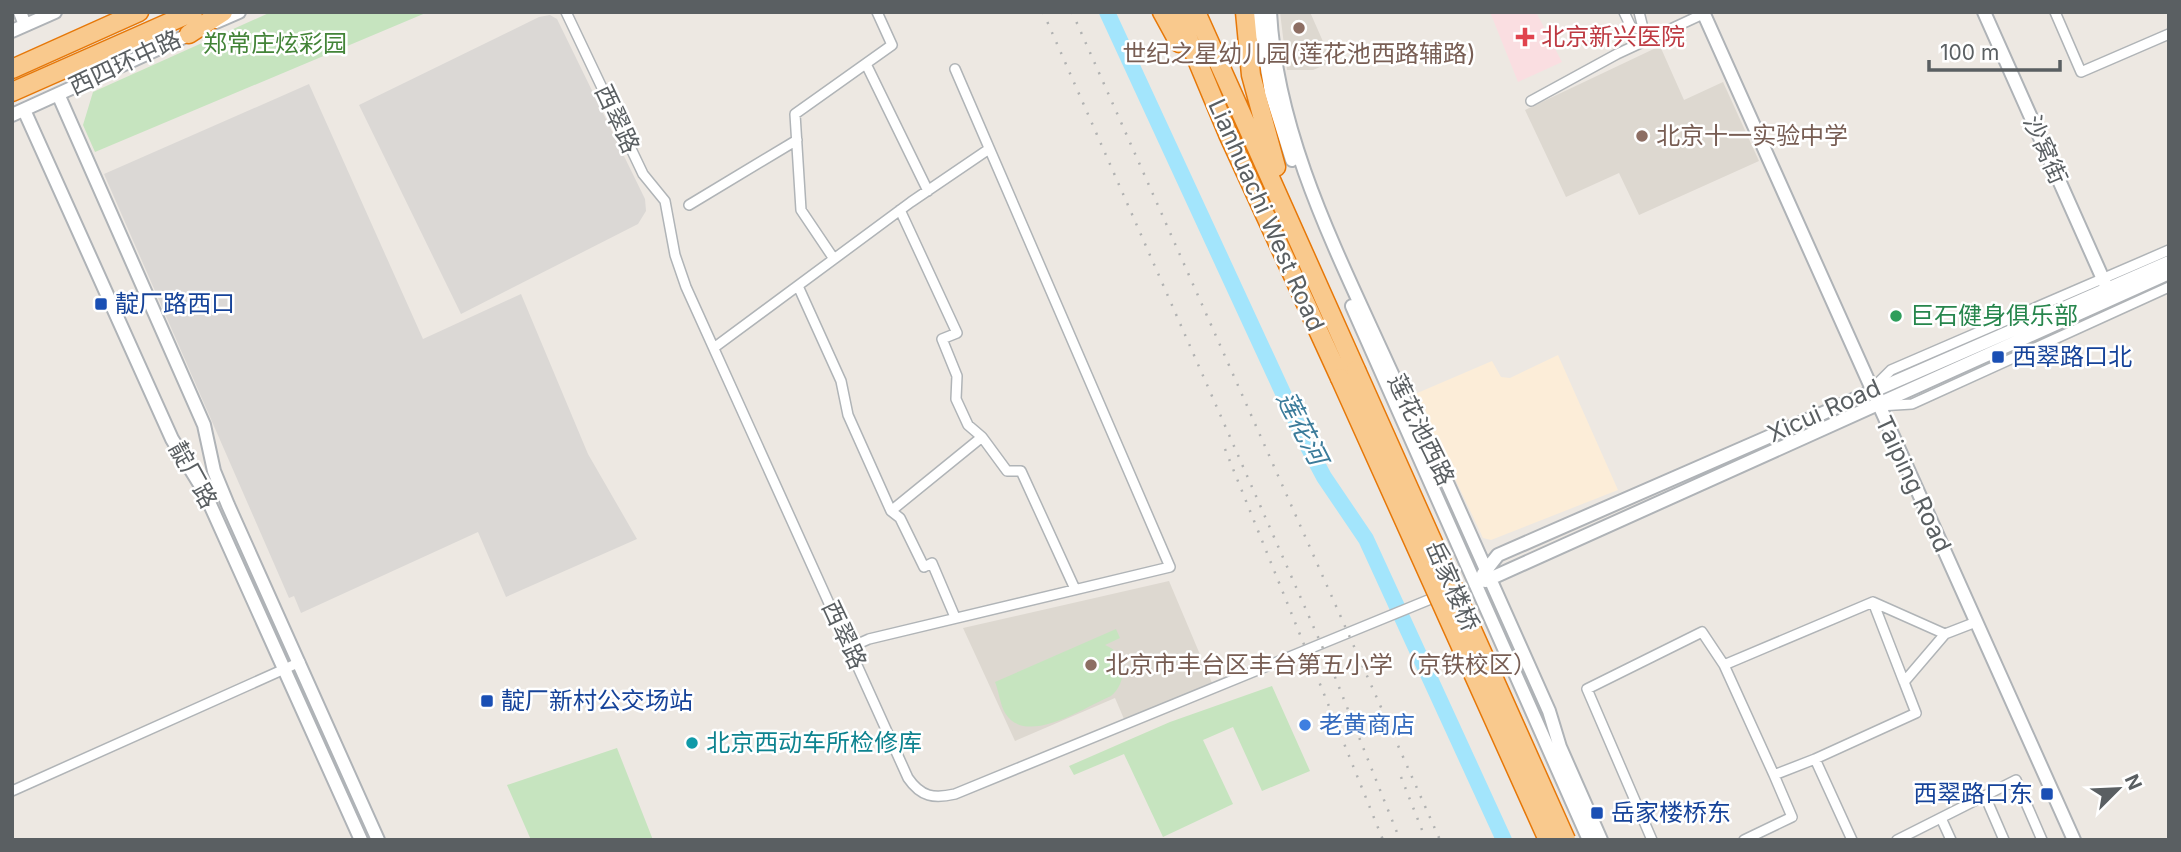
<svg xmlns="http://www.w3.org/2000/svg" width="2181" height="852" font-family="Inter,'Noto Sans SC',sans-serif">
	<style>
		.commercial { fill: #fcedd8 }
		.industrial { fill: #dbd8d5 }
		.education { fill: #ddd8d0 }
		.medical { fill: #fadee1 }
		.green { fill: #c6e4bf }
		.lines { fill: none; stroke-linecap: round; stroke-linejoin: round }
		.river { stroke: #a3e5fc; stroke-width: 16 }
		.street-casing { stroke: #b0b4b7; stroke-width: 12 }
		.secondary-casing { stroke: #afb3b7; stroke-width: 16 }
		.highway-casing { stroke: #e67809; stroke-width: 21 }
		.street { stroke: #fff; stroke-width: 9 }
		.secondary { stroke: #fff; stroke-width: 12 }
		.highway { stroke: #f9c98d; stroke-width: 18 }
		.rail { stroke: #b1b2b2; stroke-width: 2.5; stroke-dasharray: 2 9; stroke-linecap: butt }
		.highway-bridge-casing { stroke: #e67809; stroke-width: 21; stroke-linecap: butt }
		.highway-bridge { stroke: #f9c98d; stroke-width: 18 }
		.education-dot { fill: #8d6e63; stroke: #fff; stroke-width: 2.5 }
		.health-dot { fill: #e0444e; stroke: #fff; stroke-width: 2.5 }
		.transit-dot { fill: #1a4fb4; stroke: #fff; stroke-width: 2.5 }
		.leisure-dot { fill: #2e9e5b; stroke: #fff; stroke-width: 2.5 }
		.shop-dot { fill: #3f7fe0; stroke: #fff; stroke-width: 2.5 }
		.culture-dot { fill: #0f9aa8; stroke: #fff; stroke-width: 2.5 }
		.labels { text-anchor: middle; stroke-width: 5; stroke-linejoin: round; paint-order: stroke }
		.health-label { font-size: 24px; fill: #be3a42; stroke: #fff; text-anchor: start }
		.park-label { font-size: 24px; fill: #438438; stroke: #fff }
		.education-label { font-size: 24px; fill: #785e54; stroke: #fff; text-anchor: start }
		.street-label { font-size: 24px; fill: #5a5f62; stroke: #fff }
		.transit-label { font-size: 24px; fill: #164399; stroke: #fff; text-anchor: start }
		.leisure-label { font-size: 24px; fill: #27864d; stroke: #fff; text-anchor: start }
		.shop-label { font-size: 24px; fill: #366cbe; stroke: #fff; text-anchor: start }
		.culture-label { font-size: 24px; fill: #0d838f; stroke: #fff; text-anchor: start }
		.water-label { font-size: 26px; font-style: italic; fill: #3c7c9b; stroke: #fff }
	</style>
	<rect width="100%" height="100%" fill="#ede8e2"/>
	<path class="commercial" d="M1558,355L1618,490L1491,540L1483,538L1415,394L1492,361L1501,377L1510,378Z"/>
	<path class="industrial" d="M550,15L557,19L645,199L646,211L638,224L461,314L359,105L539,17Z
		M309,84L423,339L521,294L588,454L637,539L506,597L478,532L301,613L294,596L289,598L104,174Z"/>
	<path class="education" d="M1280,12H1310L1332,62L1313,70H1287Z
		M1660,46L1684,100L1723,82L1759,161L1639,215L1619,173L1566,197L1525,110Z
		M1169,581L1212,683L1124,719L1115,698L1015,741L963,628Z"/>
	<path class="medical" d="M1490,12H1536L1562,62L1518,82Z"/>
	<path class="green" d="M271,12H428L95,152L83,125L93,92Z
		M1116,629L1120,638L1105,645C1127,653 1128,682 1111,696C1083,708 1026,747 1005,713C1000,704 999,692 995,682Z
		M1272,686L1310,771L1262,791L1233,727L1203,740L1233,804L1163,837L1124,754L1074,775L1069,766L1170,722Z
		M617,748L653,840H531L507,785Z"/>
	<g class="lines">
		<path class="river" d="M1107,12L1307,445L1324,477L1366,539L1504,840"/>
		<defs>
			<path id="street" d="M566,12L643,174L665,201L675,255L686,287L908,778C921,797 934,799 955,794L1438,596
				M1624,12L1631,27L1642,30
				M1639,12L1646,40
				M2055,12L2081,72L2169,34
				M866,64L928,191
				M1531,101L1617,54L1703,14
				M689,205L797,140
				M900,210L957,333L942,339L957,376L956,399L968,425L982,437
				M834,259L801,210L795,114L892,45L877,12
				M798,286L841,381L848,415L891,511L900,518L924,567L932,563L955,617
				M715,347L911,202L989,149
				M1871,390L1891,370L2169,250
				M1879,406L1912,404L2169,287
				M891,511L982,437L1007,471H1021L1075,589
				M1873,602L1904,682
				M851,647L869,639L1170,567L955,69
				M1724,665L1774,775
				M12,791L300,662
				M1985,796L2004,840
				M1941,818L1951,840
				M1652,840L1587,689L1702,632L1724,665L1873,602L1945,634
				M1744,840L1792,817L1774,775L1815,759
				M1852,840L1815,759L1916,713L1904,682L1945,634L1976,622
				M1897,840L2016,780L2042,840"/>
			<path id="secondary" d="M20,12L25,25
				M1258,12L1271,93L1292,160
				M1270,12C1276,124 1326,230 1372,330C1395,380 1417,431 1445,478L1549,711L1560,747L1601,840
				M1703,12L2074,840
				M1984,12L2107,288
				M216,22L239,12
				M12,31L55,12
				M58,94L204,425L214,471L228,505L378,840
				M24,110L172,439L204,491L361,840
				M12,115L197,31
				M1352,306L1589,840
				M1483,574L1498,555L2169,262
				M1485,581L2169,273"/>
			<path id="highway" d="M1162,12L1179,43
				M1177,12L1228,134L1340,378
				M1196,12L1356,370
				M1245,12L1251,75L1276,167
				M189,34L223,12
				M12,69L139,12
				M12,92L193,12"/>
		</defs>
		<use href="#street" class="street-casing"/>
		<use href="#secondary" class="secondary-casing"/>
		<use href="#highway" class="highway-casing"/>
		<use href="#street" class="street"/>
		<use href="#secondary" class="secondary"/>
		<use href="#highway" class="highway"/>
		<path class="rail" d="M1043,12L1329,662L1400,840
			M1072,12L1440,840
			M1225,449L1383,840
			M1401,777L1426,840"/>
		<defs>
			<path id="highway-bridge" d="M1356,370L1566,840
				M1340,378L1548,840"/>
		</defs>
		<use href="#highway-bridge" class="highway-bridge-casing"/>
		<use href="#highway-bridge" class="highway-bridge"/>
	</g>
	<g class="education-dot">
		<circle cx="1299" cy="28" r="7"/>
		<circle cx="1642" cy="136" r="7"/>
		<circle cx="1091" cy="665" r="7"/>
	</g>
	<path class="health-dot" d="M1521.5 26.5h7v7h7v7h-7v7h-7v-7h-7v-7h7z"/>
	<g class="transit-dot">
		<rect x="94" y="297" width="14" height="14" rx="3.5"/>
		<rect x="1991" y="350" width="14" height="14" rx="3.5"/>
		<rect x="480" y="694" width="14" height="14" rx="3.5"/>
		<rect x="2040" y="787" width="14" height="14" rx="3.5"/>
		<rect x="1590" y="806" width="14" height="14" rx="3.5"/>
	</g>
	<circle class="leisure-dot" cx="1896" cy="316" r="7"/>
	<circle class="shop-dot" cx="1305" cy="725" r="7"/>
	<circle class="culture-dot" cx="692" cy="743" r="7"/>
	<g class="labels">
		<g class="health-label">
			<text x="1541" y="45">北京新兴医院</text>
		</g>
		<g class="park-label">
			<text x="275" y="52">郑常庄炫彩园</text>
		</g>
		<g class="education-label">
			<text x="1299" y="62" text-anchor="middle">世纪之星幼儿园(莲花池西路辅路)</text>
			<text x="1656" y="144">北京十一实验中学</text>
			<text x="1105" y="673">北京市丰台区丰台第五小学（京铁校区）</text>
		</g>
		<g class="street-label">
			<text transform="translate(125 63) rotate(-25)" y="8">西四环中路</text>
			<text transform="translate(617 119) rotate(65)" y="8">西翠路</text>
			<text transform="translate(2045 150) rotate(66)" y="8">沙窝街</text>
			<text transform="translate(1266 215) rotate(66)" y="8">Lianhuachi West Road</text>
			<text transform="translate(1824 411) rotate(-24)" y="8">Xicui Road</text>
			<text transform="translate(1421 430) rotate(64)" y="8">莲花池西路</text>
			<text transform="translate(193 475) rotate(61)" y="8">靛厂路</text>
			<text transform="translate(1913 484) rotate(65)" y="8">Taiping Road</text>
			<text transform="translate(1452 586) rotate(66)" y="8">岳家楼桥</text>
			<text transform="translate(844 635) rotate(65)" y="8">西翠路</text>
		</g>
		<g class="transit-label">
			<text x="115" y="312">靛厂路西口</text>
			<text x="2012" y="365">西翠路口北</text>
			<text x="501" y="709">靛厂新村公交场站</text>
			<text x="2033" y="802" text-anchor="end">西翠路口东</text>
			<text x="1611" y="821">岳家楼桥东</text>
		</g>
		<g class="leisure-label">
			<text x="1910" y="324">巨石健身俱乐部</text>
		</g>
		<g class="shop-label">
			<text x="1319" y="733">老黄商店</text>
		</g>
		<g class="culture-label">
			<text x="706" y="751">北京西动车所检修库</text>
		</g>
		<g class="water-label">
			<text transform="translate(1302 428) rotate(63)" y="9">莲花河</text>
		</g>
	</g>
	<rect width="2181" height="852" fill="none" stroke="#5a5f62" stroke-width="28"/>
	<g transform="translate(2118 789) rotate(66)" stroke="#ffffff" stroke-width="5" paint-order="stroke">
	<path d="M0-5L12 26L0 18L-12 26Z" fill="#5a5f62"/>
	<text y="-10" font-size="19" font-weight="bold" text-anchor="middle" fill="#5a5f62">N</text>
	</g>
	<path d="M1929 60v10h131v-10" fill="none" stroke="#5a5f62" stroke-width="3.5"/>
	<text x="1940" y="60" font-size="21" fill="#5a5f62" stroke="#ffffff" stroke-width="5" paint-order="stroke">100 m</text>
</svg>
